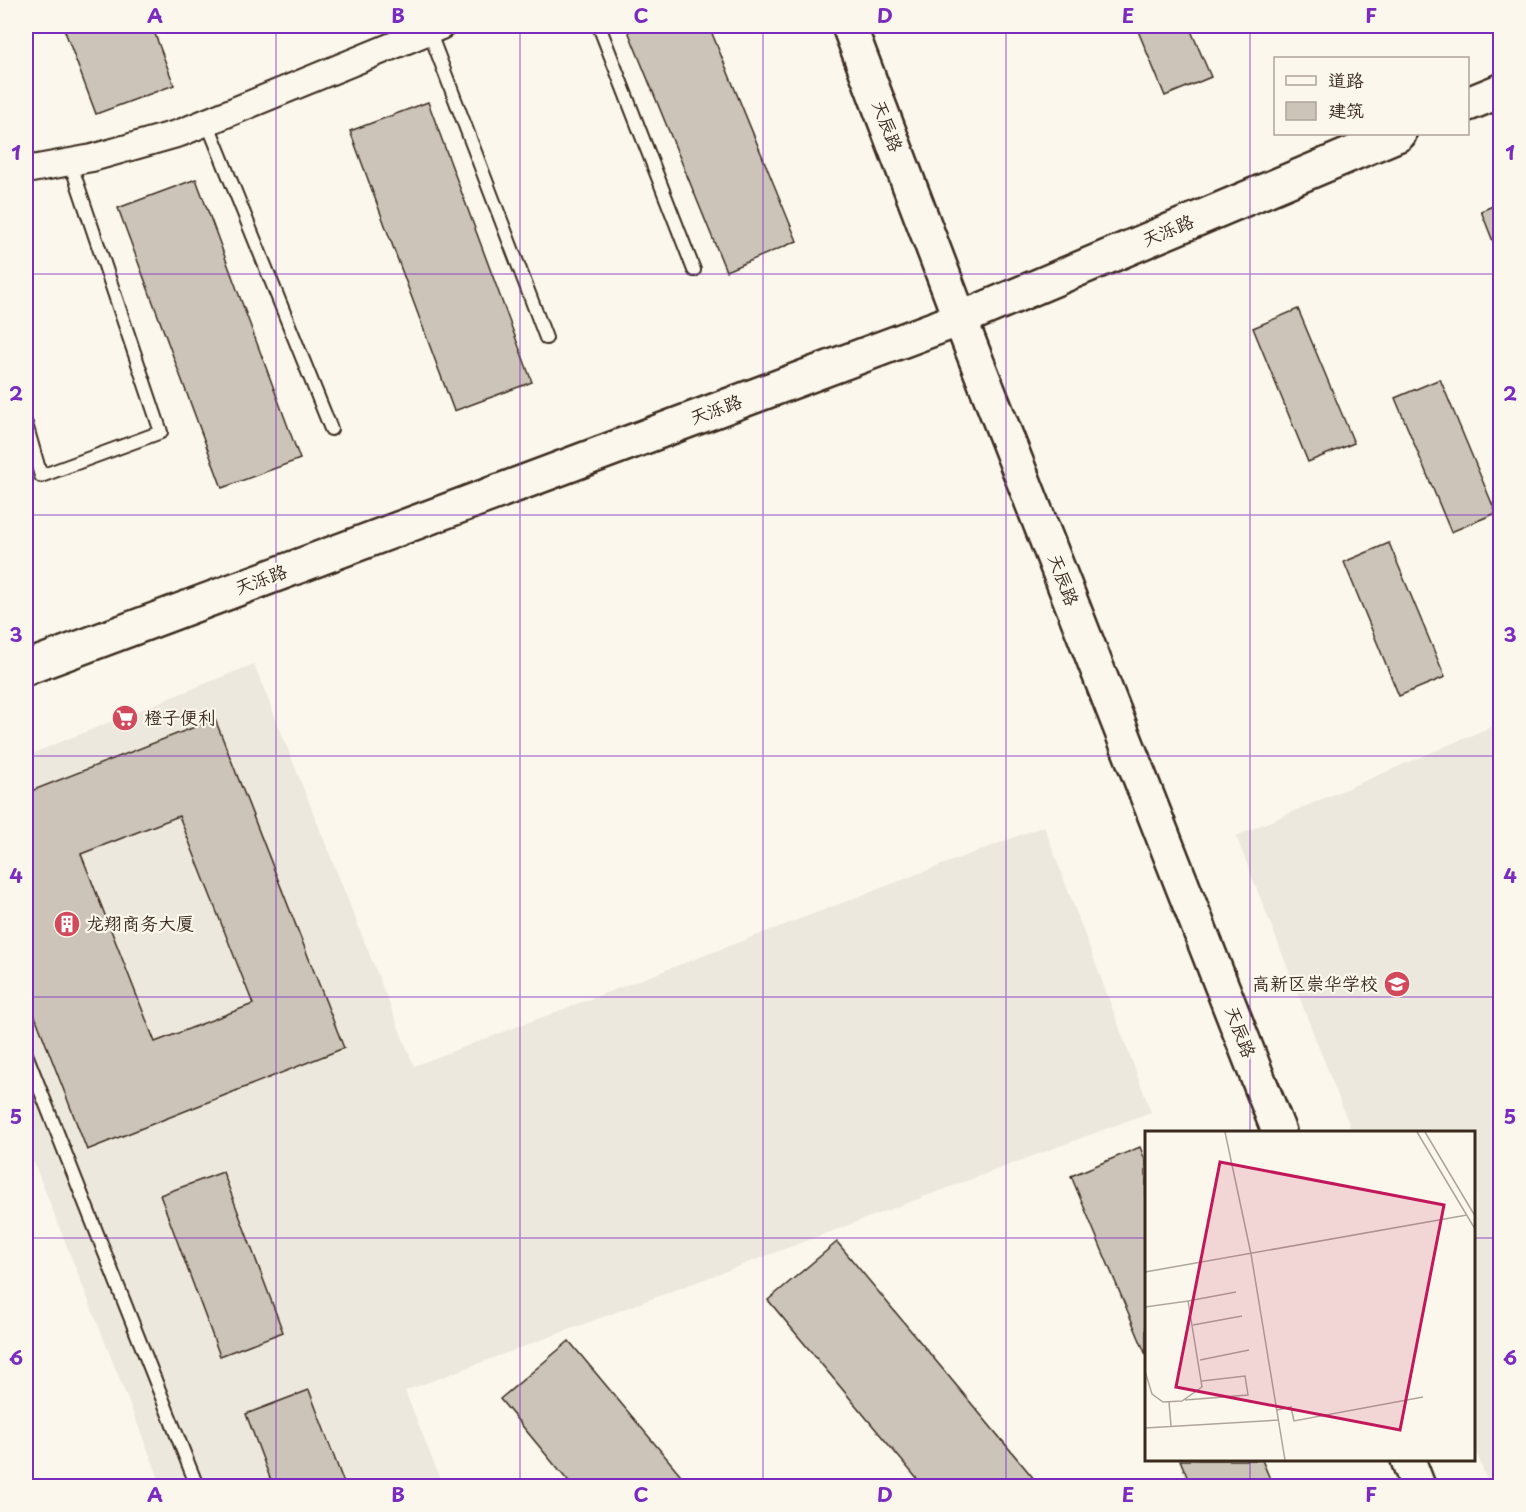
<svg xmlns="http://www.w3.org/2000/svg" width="1526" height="1512" font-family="'Playpen Sans','LXGW WenKai TC',sans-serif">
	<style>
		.built { fill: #ede8dd }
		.building { fill: #ccc4b9; stroke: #3b2a1e; stroke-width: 1.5; fill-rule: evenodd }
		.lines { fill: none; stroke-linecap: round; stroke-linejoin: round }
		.lane-casing { stroke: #3b2a1e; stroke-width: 16 }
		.street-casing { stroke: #3b2a1e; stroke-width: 30 }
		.secondary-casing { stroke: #3b2a1e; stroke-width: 38 }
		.lane { stroke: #fbf7ec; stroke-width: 12 }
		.street { stroke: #fbf7ec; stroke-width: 26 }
		.secondary { stroke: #fbf7ec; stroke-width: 33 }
		.grid { fill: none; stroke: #7b2cbf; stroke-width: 1.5; stroke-opacity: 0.55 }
		.labels { text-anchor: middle; stroke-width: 4.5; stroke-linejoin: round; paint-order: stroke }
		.street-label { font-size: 18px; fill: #3b2a1e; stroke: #fbf7ec }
		.poi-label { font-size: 18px; fill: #3b2a1e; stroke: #fbf7ec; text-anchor: start }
		.inset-road { fill: none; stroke: #aea59a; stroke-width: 1.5 }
		.view { fill: #c2185b; fill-opacity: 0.15; stroke: #c2185b; stroke-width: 3 }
		.inset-edge { fill: none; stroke: #3b2a1e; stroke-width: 3 }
		.neatline { fill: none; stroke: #7b2cbf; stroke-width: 2 }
		.grid-label { font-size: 20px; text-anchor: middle; font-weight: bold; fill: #7b2cbf }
	</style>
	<rect width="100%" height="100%" fill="#fbf7ec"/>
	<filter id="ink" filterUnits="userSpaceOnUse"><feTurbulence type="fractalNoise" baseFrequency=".0167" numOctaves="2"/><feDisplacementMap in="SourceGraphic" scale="12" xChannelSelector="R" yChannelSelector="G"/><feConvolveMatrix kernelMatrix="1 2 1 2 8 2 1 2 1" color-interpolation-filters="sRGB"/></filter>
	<g filter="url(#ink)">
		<path class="built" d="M254,664L414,1066L1044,826L1151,1112L405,1391L443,1486H162L26,1143V756Z
			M1500,723V1486H1489L1474,1446V1132H1352L1236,836Z"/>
		<path class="building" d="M63,26H152L174,85L96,114Z
			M626,26H709L797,241L726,271Z
			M1136,26H1189L1211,77L1165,96Z
			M428,102L532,382L454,411L350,131Z
			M196,179L300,459L222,488L118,208Z
			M1500,203V259L1481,211Z
			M1298,309L1354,443L1308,462L1253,328Z
			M1440,379L1496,513L1451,532L1395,398Z
			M1389,543L1445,677L1399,696L1344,562Z
			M215,719L344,1048L87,1150L26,993V793ZM179,816L253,1004L155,1042L81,854Z
			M1140,1147L1146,1162V1355L1071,1176Z
			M223,1172L283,1332L220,1356L160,1195Z
			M837,1242L1040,1486H923L768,1300Z
			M569,1341L690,1486H572L500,1399Z
			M309,1390L345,1486H273L246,1414Z
			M1180,1460H1262L1273,1486H1191Z"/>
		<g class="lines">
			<defs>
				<path id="lane" d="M599,26L694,270
					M429,31L546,338
					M207,122L331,429
					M26,424L41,476L161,432L70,162
					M26,1054L197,1486"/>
				<path id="street" d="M26,166L32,169L92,158L180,133L441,26"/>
				<path id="secondary" d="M849,26L960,319L1279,1132
					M1468,104L1500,91
					M26,668L960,319L1399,134
					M1408,1460L1418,1486"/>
			</defs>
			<use href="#lane" class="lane-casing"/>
			<use href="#street" class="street-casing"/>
			<use href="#secondary" class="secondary-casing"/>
			<use href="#lane" class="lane"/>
			<use href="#street" class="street"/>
			<use href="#secondary" class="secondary"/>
		</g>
	</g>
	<path class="grid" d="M276,26V1486M520,26V1486M763,26V1486M1006,26V1486M1250,26V1132M26,274H1500M26,515H1500M26,756H1500M26,997H1500M26,1238H1146M1474,1238H1500M1250,1460V1486"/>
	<defs>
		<symbol id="supermarket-disc" viewBox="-11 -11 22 22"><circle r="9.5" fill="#d1495b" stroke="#fbf7ec"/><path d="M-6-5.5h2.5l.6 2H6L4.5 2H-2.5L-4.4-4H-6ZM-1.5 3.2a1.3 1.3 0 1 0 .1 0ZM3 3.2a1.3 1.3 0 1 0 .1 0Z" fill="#fff"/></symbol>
		<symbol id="building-disc" viewBox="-11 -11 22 22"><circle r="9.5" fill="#d1495b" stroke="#fbf7ec"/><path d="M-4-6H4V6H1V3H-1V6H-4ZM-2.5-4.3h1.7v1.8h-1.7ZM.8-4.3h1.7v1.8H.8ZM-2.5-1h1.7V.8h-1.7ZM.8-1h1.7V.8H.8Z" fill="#fff"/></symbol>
		<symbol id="school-disc" viewBox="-11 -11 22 22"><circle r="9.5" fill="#d1495b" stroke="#fbf7ec"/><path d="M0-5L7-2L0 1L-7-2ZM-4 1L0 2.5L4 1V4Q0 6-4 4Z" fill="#fff"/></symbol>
	</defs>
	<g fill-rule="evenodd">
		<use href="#supermarket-disc" x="110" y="703" width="30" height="30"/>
		<use href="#building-disc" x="52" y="909" width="30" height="30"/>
		<use href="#school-disc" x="1382" y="969" width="30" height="30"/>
	</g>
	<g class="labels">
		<g class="street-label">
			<text transform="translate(887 126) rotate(69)" y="6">天辰路</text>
			<text transform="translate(1168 231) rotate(-23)" y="6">天泺路</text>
			<text transform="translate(716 410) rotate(-20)" y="6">天泺路</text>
			<text transform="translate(261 580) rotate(-20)" y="6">天泺路</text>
			<text transform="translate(1063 580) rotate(69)" y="6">天辰路</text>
			<text transform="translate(1240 1032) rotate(69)" y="6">天辰路</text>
		</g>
		<g class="poi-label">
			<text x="144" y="724">橙子便利</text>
			<text x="86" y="930">龙翔商务大厦</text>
			<text x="1378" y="990" text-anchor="end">高新区崇华学校</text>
		</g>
	</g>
	<g transform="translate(1145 1131)">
		<rect width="330" height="330" fill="#fbf7ec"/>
		<path class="inset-road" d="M80,1L106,123L140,329M272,1L330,98M280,1L330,85M0,141L322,84M43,170L91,161M0,176L43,170L57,256L37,270L18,271L7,263L0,240M48,194L97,185M55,229L104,219M40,269L103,264L100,245L57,250M24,271L26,295M132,279L146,276L149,290L278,266M0,297L134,289"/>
		<path class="view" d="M75,31L299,74L255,299L31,256Z"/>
		<rect width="330" height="330" class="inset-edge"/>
	</g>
	<rect width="1526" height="1512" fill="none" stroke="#fbf7ec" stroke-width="66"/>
	<rect x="1274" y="57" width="195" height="78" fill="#fbf7ec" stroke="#aea59a" stroke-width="1.5"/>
	<rect x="1286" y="76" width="30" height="9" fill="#fbf7ec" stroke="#aea59a" stroke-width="1.5"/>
	<text x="1328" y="87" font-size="18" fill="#3b2a1e">道路</text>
	<rect x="1286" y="102" width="30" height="18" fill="#ccc4b9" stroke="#aea59a" stroke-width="1.5"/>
	<text x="1328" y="117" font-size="18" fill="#3b2a1e">建筑</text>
	<rect x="33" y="33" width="1460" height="1446" class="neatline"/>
	<g class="grid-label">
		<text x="155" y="23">A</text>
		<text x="398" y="23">B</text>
		<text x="641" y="23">C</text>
		<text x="885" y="23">D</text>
		<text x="1128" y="23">E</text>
		<text x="1371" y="23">F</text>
		<text x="16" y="160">1</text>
		<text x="1510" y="160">1</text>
		<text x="16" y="401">2</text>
		<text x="1510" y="401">2</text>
		<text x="16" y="642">3</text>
		<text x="1510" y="642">3</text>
		<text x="16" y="883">4</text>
		<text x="1510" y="883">4</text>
		<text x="16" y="1124">5</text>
		<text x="1510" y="1124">5</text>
		<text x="16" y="1365">6</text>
		<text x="1510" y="1365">6</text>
		<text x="155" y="1502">A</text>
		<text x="398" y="1502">B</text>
		<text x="641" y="1502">C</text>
		<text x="885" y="1502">D</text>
		<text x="1128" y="1502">E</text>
		<text x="1371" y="1502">F</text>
	</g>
</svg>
